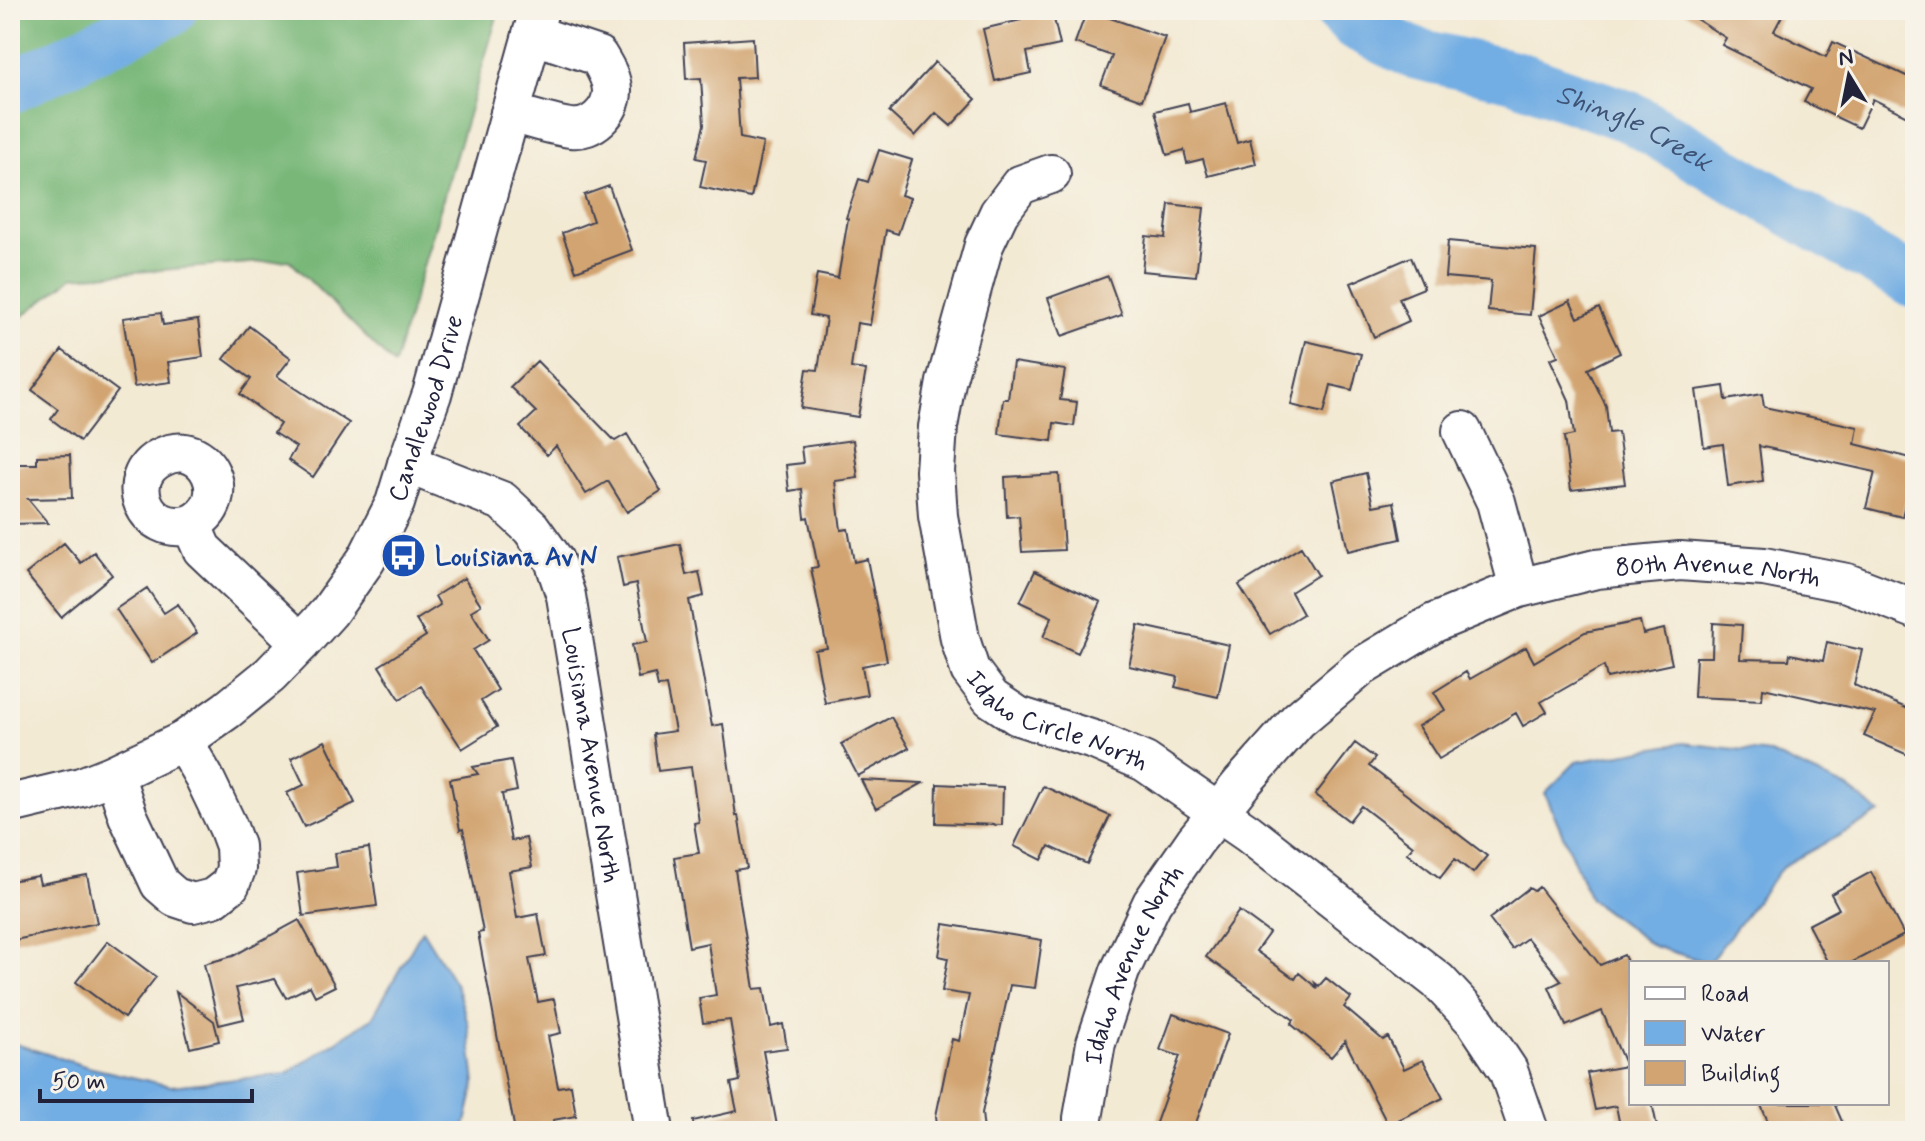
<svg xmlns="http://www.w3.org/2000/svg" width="1925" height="1141" font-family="Mynerve,sans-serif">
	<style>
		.forest { fill: #78b778; stroke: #4d6c5a; stroke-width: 2 }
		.water { fill: #72ade3; stroke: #4a688f; stroke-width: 2 }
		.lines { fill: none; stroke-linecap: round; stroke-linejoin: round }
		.river { stroke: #72ade3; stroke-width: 52 }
		.building { fill: #d2a471 }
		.minor-casing { stroke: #414052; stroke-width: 42 }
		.minor { stroke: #fff; stroke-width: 38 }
		.labels { text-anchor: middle; stroke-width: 6; stroke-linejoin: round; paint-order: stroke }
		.street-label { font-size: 26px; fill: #22223b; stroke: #f7f3e8 }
		.transit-label { font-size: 26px; font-weight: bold; fill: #164399; stroke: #f7f3e8; text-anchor: start }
		.water-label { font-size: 28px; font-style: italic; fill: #3e5376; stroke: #f7f3e8 }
	</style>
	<rect width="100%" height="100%" fill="#f7f3e8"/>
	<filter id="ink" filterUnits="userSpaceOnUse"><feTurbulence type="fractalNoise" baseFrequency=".0125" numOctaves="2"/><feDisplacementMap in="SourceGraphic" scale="16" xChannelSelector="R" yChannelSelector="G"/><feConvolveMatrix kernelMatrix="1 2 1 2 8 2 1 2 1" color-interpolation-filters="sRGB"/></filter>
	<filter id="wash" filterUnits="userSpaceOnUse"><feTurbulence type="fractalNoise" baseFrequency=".006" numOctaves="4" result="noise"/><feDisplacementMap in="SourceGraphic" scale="32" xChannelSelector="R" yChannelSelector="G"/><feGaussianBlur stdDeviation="1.8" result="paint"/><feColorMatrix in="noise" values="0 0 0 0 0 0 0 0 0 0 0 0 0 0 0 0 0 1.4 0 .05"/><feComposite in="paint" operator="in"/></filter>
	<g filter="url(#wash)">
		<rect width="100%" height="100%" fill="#f3ead4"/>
		<path class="forest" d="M10,10H499L394,365L289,260L73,277L10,326Z"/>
		<path class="water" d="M1683,743L1770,753L1848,788L1880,813L1783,866L1709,963L1653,946L1590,899L1545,793L1576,762Z
			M422,930L456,985L468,1023L475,1084L464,1131H10V1042L88,1067L171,1086L286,1074L372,1018Z"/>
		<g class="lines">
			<g class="river">
				<path id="s1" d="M1340,10L1356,25L1413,53L1514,76L1632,118L1915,283"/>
				<path d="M10,88L171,10"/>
			</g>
		</g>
		<g id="blocks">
			<path class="building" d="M1018,10H1052L1060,45L1027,52L1031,73L995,81L983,29L1021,20Z
				M1087,10L1165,37L1142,100L1101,85L1112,56L1075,43Z
				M1682,10H1785L1774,31L1826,57L1833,42L1915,80V120L1873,99L1859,128L1804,102L1811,89L1722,45L1726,38Z
				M753,38L755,77L736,78L740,138L763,143L751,198L700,187L706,160L696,158L704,125L701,78L686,79L684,43Z
				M935,62L976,99L951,126L936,113L915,136L889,112Z
				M1188,103L1190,112L1226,103L1237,143L1250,139L1256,164L1208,176L1203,159L1187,163L1184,150L1167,155L1155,111Z
				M879,150L912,160L901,195L910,198L898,234L886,230L870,325L857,323L851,368L866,370L858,417L801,408L807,369L818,370L826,318L810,315L817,274L838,278L848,219L846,218L859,179L868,182Z
				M609,186L632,250L576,271L562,233L593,221L584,195Z
				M1169,204L1204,208L1196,276L1142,271L1146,236L1165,238Z
				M1448,241L1536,249L1530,315L1488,311L1491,281L1445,277Z
				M1411,257L1424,288L1399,298L1409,321L1374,337L1351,283Z
				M1108,276L1122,315L1062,336L1048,298Z
				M1570,301L1578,318L1599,308L1620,353L1588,369L1606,406L1609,433L1618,432L1625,484L1571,490L1564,437L1574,435L1569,400L1550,359L1558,356L1539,316Z
				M161,313L163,325L198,320L203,357L168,362L171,382L134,387L123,318Z
				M249,326L291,358L277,376L349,423L313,477L288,460L296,447L274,433L280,424L240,394L251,379L224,359Z
				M1306,341L1361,354L1352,390L1331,385L1324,413L1291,405Z
				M62,350L118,391L80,441L51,419L58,409L32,390Z
				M537,361L615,441L627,434L661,491L627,512L608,481L586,494L556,446L547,455L520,427L536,412L510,387Z
				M1013,362L1065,370L1060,400L1077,402L1074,426L1054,423L1052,441L999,434L1003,399H1008Z
				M1724,386L1726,400L1762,394L1764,407L1858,427L1855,444L1915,459V503L1906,500L1902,517L1866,508L1875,472L1759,446L1763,481L1728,486L1723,444L1704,447L1696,390Z
				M853,440L858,478L835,481L841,530L848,529L854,562L867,559L887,661L862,666L867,695L825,703L815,650L827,648L811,568L818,567L808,517L805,518L802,489L789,491L786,465L803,463L801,447Z
				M70,455L72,498L28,499L48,523L10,524V464H37V456Z
				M1366,473L1373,506L1394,502L1401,539L1348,551L1333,481Z
				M1059,474L1064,550L1022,552L1019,516L1007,517L1005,477Z
				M64,543L81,563L94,552L112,575L61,617L26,574Z
				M680,544L686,575L699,572L704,596L689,600L712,726L723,724L736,816L738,815L747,868L735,870L754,989L764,988L771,1027L783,1024L787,1048L763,1051L778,1131H694L693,1121L737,1111L731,1083L740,1081L730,1020L703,1023L699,998L716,995L708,943L689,947L674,857L699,853L694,823L699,822L691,767L658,771L653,734L675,731L666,686L658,687L655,674L638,678L632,645L647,642L636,584L623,587L617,557Z
				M1301,547L1318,575L1291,592L1303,614L1270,634L1239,585Z
				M1035,571L1101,602L1078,653L1043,637L1052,617L1020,602Z
				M464,578L481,605L471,611L489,640L473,650L498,690L481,701L497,727L462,749L421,686L400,699L379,666L426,636L416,620L440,605L435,596Z
				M147,588L164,613L178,604L197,633L152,663L116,609Z
				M1640,621L1643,634L1664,629L1672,664L1607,678L1604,666L1541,702L1547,712L1523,726L1516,713L1439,759L1418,726L1445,710L1434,692L1466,672L1470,679L1526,647L1534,662L1585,632Z
				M1713,623L1742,625L1740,659L1789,660L1790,654L1823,661L1827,642L1862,650L1854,685L1915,712V758L1864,736L1875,713L1763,688L1762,700L1694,697L1696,657H1712Z
				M1138,625L1229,645L1218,697L1175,687L1178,677L1129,666Z
				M891,717L909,748L858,776L841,744Z
				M325,741L355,803L304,827L287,793L304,785L291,758Z
				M1355,743L1375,758L1369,766L1487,856L1473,873L1455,859L1440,878L1407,853L1413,846L1361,806L1349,821L1315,795Z
				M511,760L517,791L502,794L511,841L526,838L532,867L509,871L517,918L538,914L546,956L529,959L538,1002L554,999L561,1033L548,1036L558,1087L571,1085L576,1116L553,1120L555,1131H515L478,933L483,932L463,829L460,830L450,779L478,774L473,767Z
				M861,780L923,783L876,809Z
				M937,784L1003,787L1002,825L936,823Z
				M1043,786L1110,816L1087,864L1049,846L1042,860L1014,846Z
				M369,848L377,906L303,916L297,873L337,867L335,853Z
				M1871,872L1904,935L1851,963H1828L1808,925L1839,909L1831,894Z
				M87,875L97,923L10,941V881L38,876L40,884Z
				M1539,887L1600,965L1624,955L1631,971V1103H1629H1652L1658,1131H1621L1616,1106L1595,1110L1587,1073L1626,1066L1602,1011L1566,1026L1549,987L1562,981L1527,938L1512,949L1489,919L1529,888L1534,891Z
				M1239,911L1269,933L1256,951L1295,979L1299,973L1317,988L1315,983L1319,986L1326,978L1351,998L1344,1007L1383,1040L1388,1037L1404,1069L1423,1060L1443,1098L1388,1125L1345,1041L1331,1057L1291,1024L1294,1020L1206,957Z
				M299,920L335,986L315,996L310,986L286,998L275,979L236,988L244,1019L219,1025L204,964L233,956Z
				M944,924L1042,940L1035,988L1010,985L982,1113L984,1131H938L936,1116L952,1039L959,1041L969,995L942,991L948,958L939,956Z
				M108,941L156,977L124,1018L76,982Z
				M176,992L214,1021L219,1041L190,1048Z
				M1173,1014L1228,1034L1193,1131H1153L1180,1056L1160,1050Z
				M1760,1103H1834L1844,1126L1831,1131H1772Z"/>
		</g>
	</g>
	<g filter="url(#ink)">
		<use href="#blocks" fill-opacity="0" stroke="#414052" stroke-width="2"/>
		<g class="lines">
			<defs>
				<g id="minor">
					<path d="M510,113C528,117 553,126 571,128C592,131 612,111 612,91C612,78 604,66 598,56L532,34"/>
					<path id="s2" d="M1051,174L1020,185L999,213L984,245L946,382L938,427L935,471L938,516L960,639L970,670L991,698L1018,716L1097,741L1145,762L1248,833L1438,981L1476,1022L1508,1070L1529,1131"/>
					<path d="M1462,431L1496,502L1519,588"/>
					<path id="s3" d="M407,464L502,501L531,528L554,560L566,596L654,1131"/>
					<path d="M191,524C145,538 120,477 162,457C206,435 238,501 191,524L202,549L301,643"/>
					<path d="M114,774L128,816L160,884L175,897L193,903L213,898L230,885L236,869L235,846L228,827L204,777L183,741"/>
					<path id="s4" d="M10,804L81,787L114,774L183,741L227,710L270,675L301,643L329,612L366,560L395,503L407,464L432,394L539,10"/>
					<path id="s5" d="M1083,1131V1118L1096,1043L1120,971L1152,903L1195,841L1242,783L1298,720L1361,667L1434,623L1519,588L1596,569L1680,561L1764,567L1847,583L1915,609"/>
				</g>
			</defs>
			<use href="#minor" class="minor-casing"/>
			<use href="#minor" class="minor"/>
		</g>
	</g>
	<defs>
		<symbol id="bus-disc" viewBox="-11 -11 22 22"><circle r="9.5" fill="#1a4fb4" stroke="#f7f3e8"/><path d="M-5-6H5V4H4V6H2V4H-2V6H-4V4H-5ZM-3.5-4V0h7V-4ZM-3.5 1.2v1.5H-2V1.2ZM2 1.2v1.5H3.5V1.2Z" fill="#fff"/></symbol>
	</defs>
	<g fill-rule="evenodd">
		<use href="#bus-disc" x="378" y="530" width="51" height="51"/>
	</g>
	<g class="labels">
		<g class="street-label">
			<text dy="9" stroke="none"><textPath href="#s4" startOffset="608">Candlewood Drive</textPath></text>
			<text dy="9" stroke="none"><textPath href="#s5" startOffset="936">80th Avenue North</textPath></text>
			<text dy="9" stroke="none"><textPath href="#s2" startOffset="642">Idaho Circle North</textPath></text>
			<text dy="9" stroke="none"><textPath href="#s3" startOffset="380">Louisiana Avenue North</textPath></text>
			<text dy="9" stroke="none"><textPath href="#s5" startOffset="176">Idaho Avenue North</textPath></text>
		</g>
		<g class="transit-label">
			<text x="435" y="565">Louisiana Av N</text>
		</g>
		<g class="water-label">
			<text dy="10" stroke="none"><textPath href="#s1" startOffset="320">Shingle Creek</textPath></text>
		</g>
	</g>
	<rect width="1925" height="1141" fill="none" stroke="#f7f3e8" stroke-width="40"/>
	<rect x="1629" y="961" width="260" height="144" fill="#f7f3e8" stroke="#a29fa3" stroke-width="2"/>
	<rect x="1645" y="987" width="40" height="12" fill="#ffffff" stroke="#a29fa3" stroke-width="2"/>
	<text x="1701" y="1001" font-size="24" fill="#22223b">Road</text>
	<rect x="1645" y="1021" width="40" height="24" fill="#72ade3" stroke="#a29fa3" stroke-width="2"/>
	<text x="1701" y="1041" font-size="24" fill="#22223b">Water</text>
	<rect x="1645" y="1061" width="40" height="24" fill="#d2a471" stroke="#a29fa3" stroke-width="2"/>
	<text x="1701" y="1081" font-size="24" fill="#22223b">Building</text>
	<g transform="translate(1849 76) rotate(350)" stroke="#f7f3e8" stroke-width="6" paint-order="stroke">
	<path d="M0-6L14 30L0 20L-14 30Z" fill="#22223b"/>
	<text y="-12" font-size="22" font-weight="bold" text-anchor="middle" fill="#22223b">N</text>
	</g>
	<path d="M40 1089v12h212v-12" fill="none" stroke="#22223b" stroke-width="4"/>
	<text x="52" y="1089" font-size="24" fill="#22223b" stroke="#f7f3e8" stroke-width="6" paint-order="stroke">50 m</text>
</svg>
